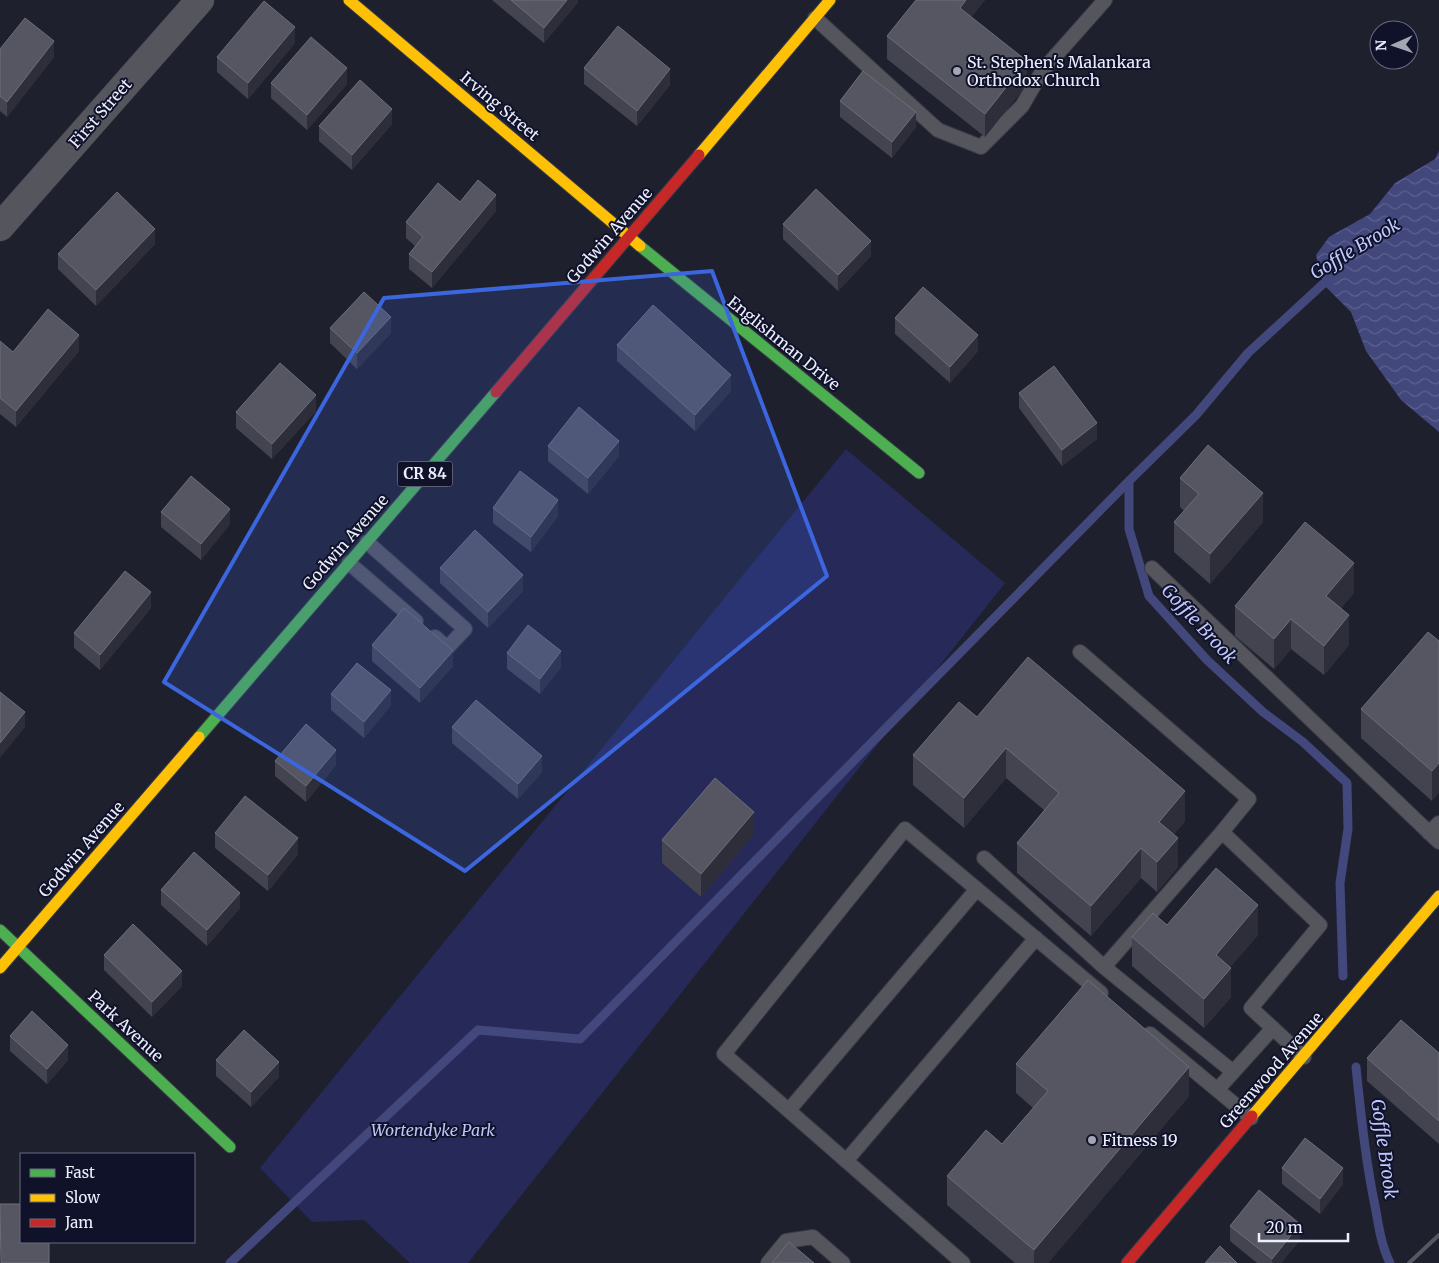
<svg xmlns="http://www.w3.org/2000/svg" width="1439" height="1263" font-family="Merriweather,serif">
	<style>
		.green { fill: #272959 }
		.water { fill: url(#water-waves) }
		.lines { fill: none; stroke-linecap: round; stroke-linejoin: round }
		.stream { stroke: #42477c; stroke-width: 9 }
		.lane-casing { stroke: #393a45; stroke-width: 16 }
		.street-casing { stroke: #393a45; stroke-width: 29 }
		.fast-casing { stroke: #393a45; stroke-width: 13 }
		.slow-casing { stroke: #393a45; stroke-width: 13 }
		.jam-casing { stroke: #393a45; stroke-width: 13 }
		.lane { stroke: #55565d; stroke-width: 14 }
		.street { stroke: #55565d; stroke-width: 28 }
		.fast { stroke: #4caf50; stroke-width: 11 }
		.slow { stroke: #ffc107; stroke-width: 11 }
		.jam { stroke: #c62828; stroke-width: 11 }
		.rail { stroke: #565761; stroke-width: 4 }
		.wall { fill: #43444f }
		.shaded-wall { fill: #2d2e3a }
		.building { fill: #555662; stroke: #6c6e7a }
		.marked { fill: #3c66dd; fill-opacity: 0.2; stroke: #3c66dd; stroke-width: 4; stroke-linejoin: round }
		.poi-dot { fill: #a4a6b4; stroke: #10122a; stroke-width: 2 }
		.labels { text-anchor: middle; stroke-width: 4; stroke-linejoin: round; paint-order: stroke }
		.shield { fill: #10122a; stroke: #a9acbd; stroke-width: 1 }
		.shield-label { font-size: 15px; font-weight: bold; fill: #ebeefc }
		.poi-label { font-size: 16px; fill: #ebeefc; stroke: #10122a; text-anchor: start }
		.street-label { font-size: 16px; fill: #ebeefc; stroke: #10122a }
		.park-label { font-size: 16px; font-style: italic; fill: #bdc5fa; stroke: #10122a }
		.water-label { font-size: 18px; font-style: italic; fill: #c0c8fd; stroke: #10122a }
	</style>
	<defs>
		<pattern id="water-waves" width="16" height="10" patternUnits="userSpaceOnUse" patternTransform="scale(1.25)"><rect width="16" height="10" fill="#42477c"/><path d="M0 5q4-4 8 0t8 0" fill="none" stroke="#5d6290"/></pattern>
	</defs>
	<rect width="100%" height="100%" fill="#1f202e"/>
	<path class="green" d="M846,449L1005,583L468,1263H410L364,1220L312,1222L260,1168Z"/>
	<path class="water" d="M1439,151V432L1401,400L1366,351L1351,312L1323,284L1316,255L1329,237L1370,214L1395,183L1435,159Z"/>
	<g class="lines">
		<path class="stream" d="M1333,279L1323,284L1248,353L1196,415L1129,481V529L1149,596L1207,660L1263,712L1303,742L1347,783L1348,829L1340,883L1343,976
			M1356,1067C1361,1116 1366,1164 1376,1211C1379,1229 1382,1247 1390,1263
			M230,1263L478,1030L580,1039L1129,481"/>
		<defs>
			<path id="lane" d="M815,18L938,130L981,147L1022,106L1043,70L1105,0
				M367,542L465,629L447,648L435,637
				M349,563L416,621
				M1152,568L1439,842
				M1080,652L1249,799L1222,832L1320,925L1251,1008L1304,1057
				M1222,832L1104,967L1232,1071
				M1429,833L1439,823
				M984,858L1104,967
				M1150,1034L1251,1118
				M1217,1090L1273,1028
				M789,1110L977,889
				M846,1161L1036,938
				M768,1263L786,1241L813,1237L843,1263
				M963,1263L724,1054L905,829L1101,993"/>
			<path id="street" d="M0,227L200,0"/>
			<path id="fast" d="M640,246L919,473
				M199,737L496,392
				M0,930L230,1147"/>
			<path id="slow" d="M349,0L640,246
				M699,155L830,0
				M0,968L199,737
				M1252,1116L1439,896"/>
			<path id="jam" d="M496,392L699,155
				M1127,1263L1252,1116"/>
		</defs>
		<use href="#lane" class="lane-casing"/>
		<use href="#street" class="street-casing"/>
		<use href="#fast" class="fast-casing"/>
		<use href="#slow" class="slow-casing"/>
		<use href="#jam" class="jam-casing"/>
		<use href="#lane" class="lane"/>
		<use href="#street" class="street"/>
		<use href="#fast" class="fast"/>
		<use href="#slow" class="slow"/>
		<use href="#jam" class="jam"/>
		<path class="rail" d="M1409,1263L1439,1235"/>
	</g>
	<path class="wall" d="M492,0H578V2L544,43Z
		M916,0H985L971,17L1027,84L985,137L887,59V36Z
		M295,43L248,99L217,72V57Z
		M0,49L54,57L7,117L0,111Z
		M584,68L670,85L637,126L584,84Z
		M271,83L347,84L307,130L271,98Z
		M840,101L916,127L892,158L840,117Z
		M392,124L352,170L319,141V126Z
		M496,211L432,288L409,269V254L415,246L406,238V222Z
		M783,224L871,256L838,291L783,239Z
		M155,244L96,306L58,269V254Z
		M895,318L978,351L950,383L895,334Z
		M330,328L391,333L357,369L330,343Z
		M0,341L13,352L79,351L16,427L0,414Z
		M617,345L731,391L695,431L617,361Z
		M1019,393L1097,439L1062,466L1019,408Z
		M316,411L272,459L236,428V412Z
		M548,446L619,456L588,494L548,461Z
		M1180,478L1263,522L1210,584L1174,552V522L1184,511L1180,507Z
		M493,508L558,516L531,552L493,523Z
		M161,512L230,524L201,560L161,527Z
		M440,568L523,591L488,628L440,583Z
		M1354,593L1341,608L1349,645L1324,675L1291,649L1274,669L1235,636V606Z
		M151,608L100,670L74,648V633Z
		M1439,641L1432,801L1361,738V709Z
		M372,645L453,666L420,703L372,661Z
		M507,653L561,667L540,694L507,669Z
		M331,694L391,705L364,738L331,710Z
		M977,717L1185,821L1174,834L1178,867L1157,892L1141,878L1091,936L1017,873V843L1044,810L1006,778L964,828L913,785V755Z
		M452,727L542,772L518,799L452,743Z
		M275,761L336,765L306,802L275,776Z
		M215,833L298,854L268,891L215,848Z
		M754,834L701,897L662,863V840Z
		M161,890L240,908L207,946L161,905Z
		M1167,925L1258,935L1230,967L1231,997L1204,1028L1132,966V937Z
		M104,955L182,986L152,1017L104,970Z
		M10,1036L68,1060L47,1084L10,1051Z
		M1439,1053V1144L1367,1081V1058Z
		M216,1060L279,1077L251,1107L216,1076Z
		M1016,1064L1189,1096L1048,1263H1015L947,1205V1176L1002,1144L1033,1108L1016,1093Z
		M1282,1168L1343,1184L1320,1214L1282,1184Z
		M1230,1226L1300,1240L1281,1263H1257L1230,1241Z"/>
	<path class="shaded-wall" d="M567,0H578V2L544,43V28Z
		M966,0H985L960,31V8Z
		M295,27V43L248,99V83Z
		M54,41V57L7,117V102Z
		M1027,61V84L985,137V114Z
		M347,68V84L307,130V115Z
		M670,69V85L637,126V111Z
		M392,109V124L352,170V155Z
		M916,112V127L892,158V142Z
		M496,195V211L432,288V272Z
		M155,229V244L96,306V290Z
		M871,241V256L838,291V275Z
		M391,317V333L357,369V353Z
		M79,335V351L16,427V411Z
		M978,335V351L950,383V367Z
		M731,375V391L695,431V415Z
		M316,395V411L272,459V444Z
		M1097,423V439L1062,466V450Z
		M619,441V456L588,494V478Z
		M1263,493V522L1210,584V554Z
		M558,500V516L531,552V537Z
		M230,509V524L201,560V544Z
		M1354,563V593L1326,626V596Z
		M523,575V591L488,628V612Z
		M151,592V608L100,670V655Z
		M1349,615V645L1324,675V646Z
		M1291,619V649L1274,669V639Z
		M453,651V666L420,703V688Z
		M561,651V667L540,694V679Z
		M391,690V705L364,738V722Z
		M25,712V727L0,758V743Z
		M1006,748V778L964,828V798Z
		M336,750V765L306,802V786Z
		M542,756V772L518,799V784Z
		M1439,763V793L1432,801V771Z
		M1185,791V821L1159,852V822Z
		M754,812V834L701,897V874Z
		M298,838V854L268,891V875Z
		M1178,838V867L1157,892V862Z
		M1141,848V878L1091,936V906Z
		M240,893V908L207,946V930Z
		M1258,905V935L1216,984V955Z
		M1231,968V997L1204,1028V999Z
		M182,971V986L152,1017V1002Z
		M68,1045V1060L47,1084V1069Z
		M279,1062V1077L251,1107V1092Z
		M1189,1067V1096L1048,1263H1034V1250Z
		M1343,1168V1184L1320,1214V1199Z
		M1300,1224V1240L1281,1263H1272V1259Z"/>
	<path class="building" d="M511,0H567L544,28Z
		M916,0H966L960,8L1027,61L985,114L887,36Z
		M264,1L295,27L248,83L217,57Z
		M25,18L54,41L7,102L0,96V49Z
		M618,26L670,69L637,111L584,68Z
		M311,37L347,68L307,115L271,83Z
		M863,71L916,112L892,142L840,101Z
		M360,80L392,109L352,155L319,126Z
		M478,180L496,195L432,272L409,254L423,237L406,222L438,183L460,202Z
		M816,189L871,241L838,275L783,224Z
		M117,192L155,229L96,290L58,254Z
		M923,287L978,335L950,367L895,318Z
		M364,292L391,317L357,353L330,328Z
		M653,305L731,375L695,415L617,345Z
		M48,309L79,335L16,411L0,398V341L13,352Z
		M280,363L316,395L272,444L236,412Z
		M1054,366L1097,423L1062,450L1019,393Z
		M579,407L619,441L588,478L548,446Z
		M1208,445L1263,493L1210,554L1174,522L1199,494L1180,478Z
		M520,471L558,500L531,537L493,508Z
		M191,476L230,509L201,544L161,512Z
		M1305,522L1354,563L1326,596L1349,615L1324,646L1291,619L1274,639L1235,606Z
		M475,530L523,575L488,612L440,568Z
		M125,571L151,592L100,655L74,633Z
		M404,608L453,651L420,688L372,645Z
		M528,625L561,651L540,679L507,653Z
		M1428,632L1439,641V763L1432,771L1361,709Z
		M1028,657L1185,791L1159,822L1178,838L1157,862L1141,848L1091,906L1017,843L1059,793L1006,748L964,798L913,755L959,702L977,717Z
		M357,663L391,690L364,722L331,694Z
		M0,692L25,712L0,743Z
		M476,700L542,756L518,784L452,727Z
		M306,724L336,750L306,786L275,761Z
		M715,778L754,812L701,874L662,840Z
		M245,796L298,838L268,875L215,833Z
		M194,852L240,893L207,930L161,890Z
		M1216,868L1258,905L1216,955L1231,968L1204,999L1132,937L1153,913L1167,925Z
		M133,924L182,971L152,1002L104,955Z
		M1088,980L1189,1067L1034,1250L947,1176L986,1130L1002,1144L1048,1091L1016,1064Z
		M32,1011L68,1045L47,1069L10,1036Z
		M1401,1020L1439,1053V1121L1367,1058Z
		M244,1030L279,1062L251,1092L216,1060Z
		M1305,1138L1343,1168L1320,1199L1282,1168Z
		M1259,1190L1300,1224L1272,1259L1230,1226Z
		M0,1204H21V1242H49V1263H1Z
		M789,1242L814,1263H772Z
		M1220,1246L1237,1263H1205Z"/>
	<path class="marked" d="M712,271L827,576L465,871L164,682L384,298Z"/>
	<g class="poi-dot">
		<circle cx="957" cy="71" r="5"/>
		<circle cx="1092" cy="1140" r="5"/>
	</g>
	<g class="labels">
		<rect class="shield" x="397.5" y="461.5" width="55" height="25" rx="4"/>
		<g class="shield-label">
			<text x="425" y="479">CR 84</text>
		</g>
		<g class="poi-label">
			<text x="967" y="68">St. Stephen's Malankara<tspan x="967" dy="18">Orthodox Church</tspan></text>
			<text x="1102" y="1146">Fitness 19</text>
		</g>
		<g class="street-label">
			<text transform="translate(500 106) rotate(40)" y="6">Irving Street</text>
			<text transform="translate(100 113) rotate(-49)" y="6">First Street</text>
			<text transform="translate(609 235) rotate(-49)" y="6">Godwin Avenue</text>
			<text transform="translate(784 343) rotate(39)" y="6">Englishman Drive</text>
			<text transform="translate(345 542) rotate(-49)" y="6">Godwin Avenue</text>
			<text transform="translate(81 849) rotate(-49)" y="6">Godwin Avenue</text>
			<text transform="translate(126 1026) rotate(43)" y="6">Park Avenue</text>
			<text transform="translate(1271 1070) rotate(-49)" y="6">Greenwood Avenue</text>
		</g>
		<g class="park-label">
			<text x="433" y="1136">Wortendyke Park</text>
		</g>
		<g class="water-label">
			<text transform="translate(1355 249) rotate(-31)" y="6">Goffle Brook</text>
			<text transform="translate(1199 624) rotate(47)" y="6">Goffle Brook</text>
			<text transform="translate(1384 1149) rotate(82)" y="6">Goffle Brook</text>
		</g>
	</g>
	<rect x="20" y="1153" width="175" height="90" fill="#10122a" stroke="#686a7e"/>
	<rect x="30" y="1169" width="25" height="8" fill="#4caf50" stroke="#686a7e"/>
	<text x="65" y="1178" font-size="15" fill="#ebeefc">Fast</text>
	<rect x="30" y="1194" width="25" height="8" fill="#ffc107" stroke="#686a7e"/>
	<text x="65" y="1203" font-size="15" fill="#ebeefc">Slow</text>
	<rect x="30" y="1219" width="25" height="8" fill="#c62828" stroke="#686a7e"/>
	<text x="65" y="1228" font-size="15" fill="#ebeefc">Jam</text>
	<g transform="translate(1394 45) rotate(268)"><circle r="24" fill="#10122a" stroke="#686a7e"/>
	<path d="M0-4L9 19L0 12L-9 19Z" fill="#a4a6b4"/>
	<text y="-8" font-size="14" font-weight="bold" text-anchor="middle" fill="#ebeefc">N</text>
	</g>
	<path d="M1259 1233v8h89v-8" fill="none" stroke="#ebeefc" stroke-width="2.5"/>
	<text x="1266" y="1233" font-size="15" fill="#ebeefc" stroke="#10122a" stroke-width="4" paint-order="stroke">20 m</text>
</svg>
